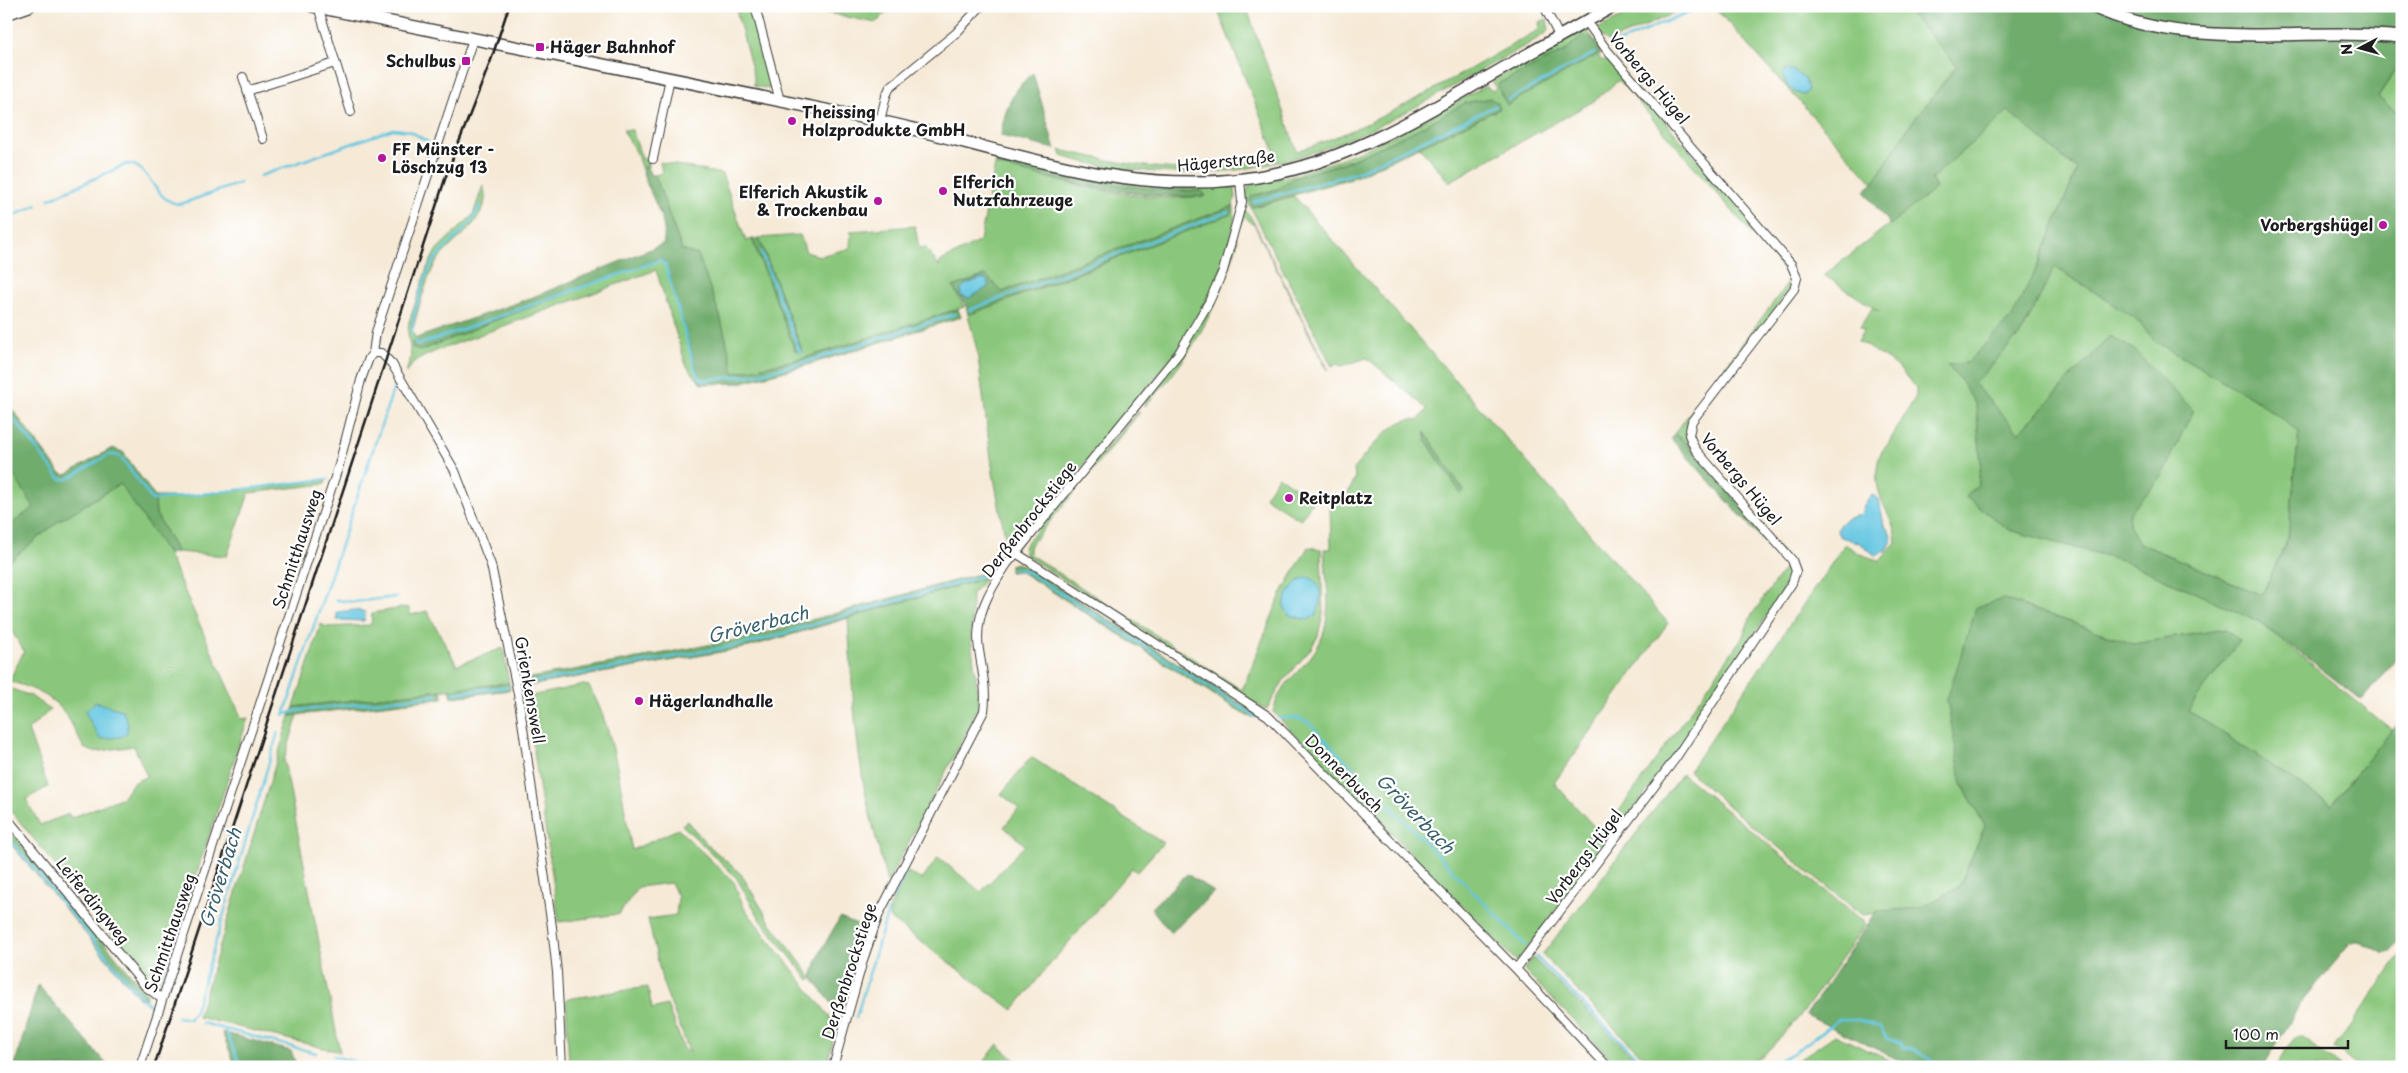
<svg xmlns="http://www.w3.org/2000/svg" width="2408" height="1073" font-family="'Playpen Sans',sans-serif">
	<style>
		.green { fill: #8ac77c; stroke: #53724c; fill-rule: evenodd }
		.forest { fill: #6fac6c; stroke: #466444; fill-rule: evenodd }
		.water { fill: #63c6e1; stroke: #40717e }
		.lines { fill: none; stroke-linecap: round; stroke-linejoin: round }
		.stream { stroke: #63c6e1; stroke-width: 2.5 }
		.minor-casing { stroke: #3d3b38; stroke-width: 10 }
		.secondary-casing { stroke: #3d3b38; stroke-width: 14 }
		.minor { stroke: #fff; stroke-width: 8 }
		.secondary { stroke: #fff; stroke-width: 11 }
		.rail { stroke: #1c1c1c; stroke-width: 2.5 }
		.poi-dot { fill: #b5179e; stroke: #fff; stroke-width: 2 }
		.labels { text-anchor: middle; stroke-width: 4.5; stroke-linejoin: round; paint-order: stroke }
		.poi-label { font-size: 16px; font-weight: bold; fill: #1c1c1c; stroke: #fff; text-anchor: start }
		.street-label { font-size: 16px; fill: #1c1c1c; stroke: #fff }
		.water-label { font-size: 18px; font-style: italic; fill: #38606b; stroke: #fff }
	</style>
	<rect width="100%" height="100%" fill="#fff"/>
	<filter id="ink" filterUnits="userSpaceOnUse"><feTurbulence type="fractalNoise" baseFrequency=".02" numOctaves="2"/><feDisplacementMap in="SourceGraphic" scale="10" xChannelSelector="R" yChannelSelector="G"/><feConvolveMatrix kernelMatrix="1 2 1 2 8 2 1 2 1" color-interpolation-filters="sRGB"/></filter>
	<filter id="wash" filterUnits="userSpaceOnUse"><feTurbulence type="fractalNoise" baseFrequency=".0096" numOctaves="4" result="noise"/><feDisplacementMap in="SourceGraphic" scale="20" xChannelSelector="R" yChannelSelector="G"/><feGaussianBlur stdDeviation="1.12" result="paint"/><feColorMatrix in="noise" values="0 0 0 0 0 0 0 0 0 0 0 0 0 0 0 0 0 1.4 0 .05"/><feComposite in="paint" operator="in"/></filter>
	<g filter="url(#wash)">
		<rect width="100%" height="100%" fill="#f6ead7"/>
		<path class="green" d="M735,6L754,7L776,90L754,86V77Z
			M793,6H892L876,23Z
			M1216,6H1246L1297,151C1384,123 1461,73 1540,29L1539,22L1547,19L1549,30C1542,38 1488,66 1474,74C1365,138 1268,186 1136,170C1112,167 1086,164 1062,156L1060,150C1112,161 1167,174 1220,167C1238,165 1257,159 1276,155Z
			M1644,6H1691L1608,42L1595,30Z
			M1713,6H1903L1957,65L1910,125L1873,183Z
			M1582,30L1589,33L1600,46L1599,58L1603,61L1609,57L1787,263L1794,279L1790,289L1689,423L1685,433L1690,445L1790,562L1792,577L1673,758L1517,962L1273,712C1279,681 1308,668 1320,642C1333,615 1326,578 1324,549H1331L1330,499L1347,495L1355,479L1354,468C1369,452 1395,413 1419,420L1427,409L1367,358L1342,366L1336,364L1332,366L1248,202L1246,193L1250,185C1339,168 1408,130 1485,86L1493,91L1496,88L1493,83L1496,79ZM1577,39L1597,55L1507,104L1501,95L1499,83L1565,51ZM1619,80L1791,279L1674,434L1683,440L1781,554L1787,565L1751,616L1743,636L1709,685L1602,835L1554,783L1668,623L1294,196L1254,207L1252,196L1278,189L1291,179L1351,160L1414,131L1465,103L1490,98L1499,109L1419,147L1449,182L1594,101Z
			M2402,61V117L2378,98Z
			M2008,110L2077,170L2038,265L2013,316L1967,363L1948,365L1962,382L1976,405L1981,463L1978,484L1966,497L2009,530L2122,560L2258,621L2392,730L2331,805L2188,710L2239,641L2226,629L2133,644L2004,599L1962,784L1985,826L1959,887L1921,908L1862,915L1735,812L1689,771L1845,544L1860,554L1880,561L1896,542C1895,516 1874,501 1877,469C1878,458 1880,452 1888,444L1916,396V388L1896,365L1858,341L1864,330L1860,327L1872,308L1880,312L1824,275L1936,188L1931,179Z
			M623,130H632L642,158L645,159L649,167L646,166L643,172L645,179L636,152Z
			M997,156C1075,172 1149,195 1230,186L1235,189L1236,198L1233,203C1243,233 1200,318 1182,344C1166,368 1145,390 1127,412C1087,460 1048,509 1009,557L993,473L977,350L968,315L1096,267L1233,206L1002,292L986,275L953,287L964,307L805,358L734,373L721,319L698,255L682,250L655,175L662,173L660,162L722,174L746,241L752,239L775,298L802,350L759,238L800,235L806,252L820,256L850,248L851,231L915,226L919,248L925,247L939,266L941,261L980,241L995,165C1063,181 1136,204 1206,196L1202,191C1131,192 1065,175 997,159Z
			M483,185C496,220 448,240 434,266C424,286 418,310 412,332L416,338L413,340L425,349L493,321L660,259L664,261L701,384L686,365L656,270L436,351L415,361L406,373L411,356L408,333L409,322L427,268L437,249L473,215Z
			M1245,210L1251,217L1328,369L1327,370L1255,226L1244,216L1242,223L1241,217Z
			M1238,240C1227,283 1205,330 1179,366C1169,380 1156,394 1144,407V402L1178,359L1235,241Z
			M2055,267L2135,318L2156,342L2256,400L2299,432L2288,538L2262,595L2139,543L2129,525L2130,512L2162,477L2110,336L2019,433L1974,384L2022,332Z
			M1137,412H1140L1029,547V554L1242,690L1281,594L1308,547L1321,549L1323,614L1318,636L1310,650L1284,680L1267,709H1264L1025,555L1024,547L1028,541ZM1297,582L1306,620C1277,612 1280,603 1297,582Z
			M6,449L11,455L13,474L35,507L6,528Z
			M1278,476L1314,500L1300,520L1265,497Z
			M326,480L325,484L249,493L227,556L177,552L156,514L155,497H177Z
			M120,483L168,554L242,719L248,718L160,984L154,986L6,805V687L31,696L50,710L28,730L48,787L26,799L40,825L69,814L71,818L123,797L133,783L147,776L134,746L94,752L84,748C77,736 72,722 63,711C50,694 29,687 9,681L24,651L6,622V564L60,520Z
			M986,578L972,594L971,638L979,704L972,722L887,883C879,847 868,812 862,775C854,723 851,671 848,618Z
			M408,607L411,615L427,611L457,665L503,648L509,683L294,707L321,624L327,627L371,625L372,613Z
			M583,685L589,686C617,735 621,796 632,850L678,829L734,882L744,908L834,1022L836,1030L826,1067H569L566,999L648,987L652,1009L667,1005L684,1049L690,1053L663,984L648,919L676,915L678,897L671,883L638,887L619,914L559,922L526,697Z
			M298,715L284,760L340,1052L198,1017L290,716Z
			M1031,757L1163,843L1137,872L1132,868C1092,916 1051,961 1013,1010L889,918L890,907L908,872L922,880L938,857L981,892L1025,845L1004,827L1019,808L1001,794Z
			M1682,774L1866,924L1802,1014L1763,1056L1742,1067H1653L1542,955Z
			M687,821L707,844L741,874L770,922L812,978L809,980L760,919L736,877L682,825Z
			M2402,953V1067H2358L2334,1048Z
			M1533,958L1644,1067H1619L1524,970Z
			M1835,1035L1904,1067H1788Z
			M2301,1036L2341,1067H2275L2295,1037Z
			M998,1044V1045L1023,1067H980Z"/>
		<path class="forest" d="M1904,6H2402V61L2378,97L2402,117V651L2362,700L2258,621L2122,560L2009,530L1966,497L1978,484L1981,463L1976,405L1962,382L1947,365L1967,363L2013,315L2038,265L2077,169L2008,111L1931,179L1936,188L1890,225L1864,191L1873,183L1910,125L1957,66ZM2055,267L2135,318L2156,342L2256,400L2299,432L2288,538L2262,595L2139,543L2129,525L2130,512L2162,477L2193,410L2133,349L2110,336L2019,433L1974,384L2022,332Z
			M1582,36L1591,38C1595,43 1599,48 1597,55L1507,105L1498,88L1499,83L1565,51Z
			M1033,73L1055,149L1001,136C1004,110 1012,90 1033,73Z
			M1490,98L1497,103L1499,109L1355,177L1253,207L1250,200L1252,196L1278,189L1291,179L1350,161L1414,131L1465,103Z
			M997,159C1066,176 1130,192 1202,191L1206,196C1132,199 1067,182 995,165Z
			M646,166L651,175H655L682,250L698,255L721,319L734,373L805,358L958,309L961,317L804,366L739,383L701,384L664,261L660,259L493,321L420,351L413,348L412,343L416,338L528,299L663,244C670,221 648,194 643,172L644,167Z
			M1233,206L1231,214L968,315L966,306L953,287L986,275L1002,292Z
			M759,238L802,351L801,353L795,350L752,239Z
			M6,401L60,473L66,475L112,448L123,452L155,497L156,514L177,552L168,554L120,484L60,520L6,564V528L34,507L13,474L11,455L6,449Z
			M1425,432L1464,491L1461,494L1427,442Z
			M1674,434L1683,440L1781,554L1787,561L1786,566L1673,441L1671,438Z
			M1016,563L1023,565L1251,710L1260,718L1247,716L1020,571L1010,572V565Z
			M994,570L986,578L749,647L533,685L523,686L521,683L525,679L745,638Z
			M2004,599L2133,644L2226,629L2239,641L2188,710L2331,805L2392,730L2397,725L2402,729V936L2390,952L2385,954L2359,941L2350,944L2300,1004L2263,1067H1913L1806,1015L1877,911L1921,908L1959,887L1985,826L1962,784L1947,700L1976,607Z
			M509,683L510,690L452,697L450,689Z
			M441,690L443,698L290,716L294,707Z
			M6,823L147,994L146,998L140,999L6,838Z
			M1187,874L1214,892L1171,933L1151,908Z
			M840,918L867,929L843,1009L837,1010L812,978C816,956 829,937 840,918Z
			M38,985L109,1067H14Z
			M222,1032L291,1051L297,1067H236Z"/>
		<path class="water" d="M1785,70H1792L1805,79L1808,89L1805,95C1794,94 1786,87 1783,76Z
			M980,279H985L988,282V287L969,298L961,296V289L965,285Z
			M1872,495L1879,499L1884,525L1889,531L1892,540L1888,549L1876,556L1860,543L1841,537L1837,532C1838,520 1850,517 1861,515L1864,505Z
			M1306,577C1324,579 1322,603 1316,615L1308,620L1289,615L1284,607C1285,595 1294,581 1306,577Z
			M354,610L365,612L364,621L337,620V612Z
			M95,702L122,710L128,723L127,733L121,737L100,739L85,712Z"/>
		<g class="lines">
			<path class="stream" d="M1613,45L1697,8H1707
				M1508,100L1595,53
				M443,152L447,155
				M260,176L393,129L410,131L428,142
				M49,199L127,164C151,164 154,204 181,204L240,183
				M1253,202L1358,172L1495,106
				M6,219L37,205
				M761,252L800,352
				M969,310L1228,212
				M412,333C411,318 426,270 435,259C450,240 472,228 480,205
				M414,340L418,345L660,260L665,264L697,375L702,380L754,375L809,361L955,314
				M6,409L60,479H68L108,455H115L121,457L152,500L328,479
				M1011,569L1022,570L1029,573L1256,717
				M336,600L354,602L396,597
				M525,684L750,643L992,573
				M454,693L507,687
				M286,714L295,711L437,695
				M284,715L395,384
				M1278,718H1297L1309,723L1525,945
				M6,835L137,993L153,1008
				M893,898L905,875
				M1536,957L1647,1067
				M177,1017L191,1019
				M189,1018L195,1011L278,732
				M856,1018L888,911
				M202,1023L316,1053
				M225,1029L241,1067
				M334,1056L374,1067
				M1767,1067L1795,1052L1838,1020H1859L1880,1027L1887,1039L1900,1042L1903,1047L1914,1050L1942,1067"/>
		</g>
	</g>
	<g filter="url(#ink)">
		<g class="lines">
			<defs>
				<path id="minor" d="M755,6L780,101
					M1544,6L1559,36
					M321,8L320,13L351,112
					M243,77L263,139
					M247,91L335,63
					M880,121L886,96L890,87L956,33L981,6
					M653,159L670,78
					M373,353H381L392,364L455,471L491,565L518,694L552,927L557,972L562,1067
					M1016,553L1268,716L1516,969L1608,1067
					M6,817L145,986L162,999
					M1516,969L1675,759L1792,583L1796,571L1792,560L1695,449L1689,435L1692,421L1794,289L1797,278L1791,264L1606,49L1586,21
					M140,1067L339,465L361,380L369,358L373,353L376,332L473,39
					M833,1067L864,957L879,914L984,711C987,690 982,670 979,650C974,616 989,591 1007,564L1179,353L1209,302L1223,271L1242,202L1240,179"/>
				<path id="secondary" d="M312,6C500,45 688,81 875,120C1010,149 1137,204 1278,173C1355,156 1421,116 1488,77C1530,53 1572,29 1614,6
					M2091,6C2190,53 2298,26 2402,37
					M6,14L29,6"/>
			</defs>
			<use href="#minor" class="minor-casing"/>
			<use href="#secondary" class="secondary-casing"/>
			<use href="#minor" class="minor"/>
			<use href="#secondary" class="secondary"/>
			<path class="rail" d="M154,1067L447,173L491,60L509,6"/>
		</g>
	</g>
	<g class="poi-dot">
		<rect x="535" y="42" width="10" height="10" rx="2.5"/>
		<rect x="461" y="56" width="10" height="10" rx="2.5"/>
		<circle cx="792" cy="121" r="5"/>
		<circle cx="382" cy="158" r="5"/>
		<circle cx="943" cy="191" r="5"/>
		<circle cx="878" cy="201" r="5"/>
		<circle cx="2383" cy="225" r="5"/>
		<circle cx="1289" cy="498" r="5"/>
		<circle cx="639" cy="701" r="5"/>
	</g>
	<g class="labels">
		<g class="poi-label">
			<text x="550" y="53">Häger Bahnhof</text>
			<text x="456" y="67" text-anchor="end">Schulbus</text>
			<text x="802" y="118">Theissing<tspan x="802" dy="18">Holzprodukte GmbH</tspan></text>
			<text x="392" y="155">FF Münster -<tspan x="392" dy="18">Löschzug 13</tspan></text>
			<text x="953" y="188">Elferich<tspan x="953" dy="18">Nutzfahrzeuge</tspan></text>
			<text x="868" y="198" text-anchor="end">Elferich Akustik<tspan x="868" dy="18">&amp; Trockenbau</tspan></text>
			<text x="2373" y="231" text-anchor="end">Vorbergshügel</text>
			<text x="1299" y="504">Reitplatz</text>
			<text x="649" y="707">Hägerlandhalle</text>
		</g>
		<g class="street-label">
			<text transform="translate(1649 78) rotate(50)" y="6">Vorbergs Hügel</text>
			<text transform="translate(1226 161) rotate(-6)" y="6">Hägerstraße</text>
			<text transform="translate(1741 479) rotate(50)" y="6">Vorbergs Hügel</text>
			<text transform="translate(1029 519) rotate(-52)" y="6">Derßenbrockstiege</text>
			<text transform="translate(297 549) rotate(-72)" y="6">Schmitthausweg</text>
			<text transform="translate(530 690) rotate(80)" y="6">Grienkenswell</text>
			<text transform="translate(1344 773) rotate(45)" y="6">Donnerbusch</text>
			<text transform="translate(1584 857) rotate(-53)" y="6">Vorbergs Hügel</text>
			<text transform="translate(93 901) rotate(51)" y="6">Leiferdingweg</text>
			<text transform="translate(170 933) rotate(-71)" y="6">Schmitthausweg</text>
			<text transform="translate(849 971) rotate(-72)" y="6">Derßenbrockstiege</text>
		</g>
		<g class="water-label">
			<text transform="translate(758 625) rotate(-14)" y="6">Gröverbach</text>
			<text transform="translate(1415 814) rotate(46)" y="6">Gröverbach</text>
			<text transform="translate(221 878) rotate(-73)" y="6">Gröverbach</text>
		</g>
	</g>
	<rect width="2408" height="1073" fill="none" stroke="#fff" stroke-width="25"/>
	<g transform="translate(2360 48) rotate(264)" stroke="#ffffff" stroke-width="4" paint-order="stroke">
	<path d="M0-4L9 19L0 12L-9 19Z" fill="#1c1c1c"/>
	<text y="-8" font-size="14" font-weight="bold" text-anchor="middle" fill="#1c1c1c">N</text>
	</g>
	<path d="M2226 1040v8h122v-8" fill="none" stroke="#1c1c1c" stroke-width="2.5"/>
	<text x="2233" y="1040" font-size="15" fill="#1c1c1c" stroke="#ffffff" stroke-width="4" paint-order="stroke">100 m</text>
</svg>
